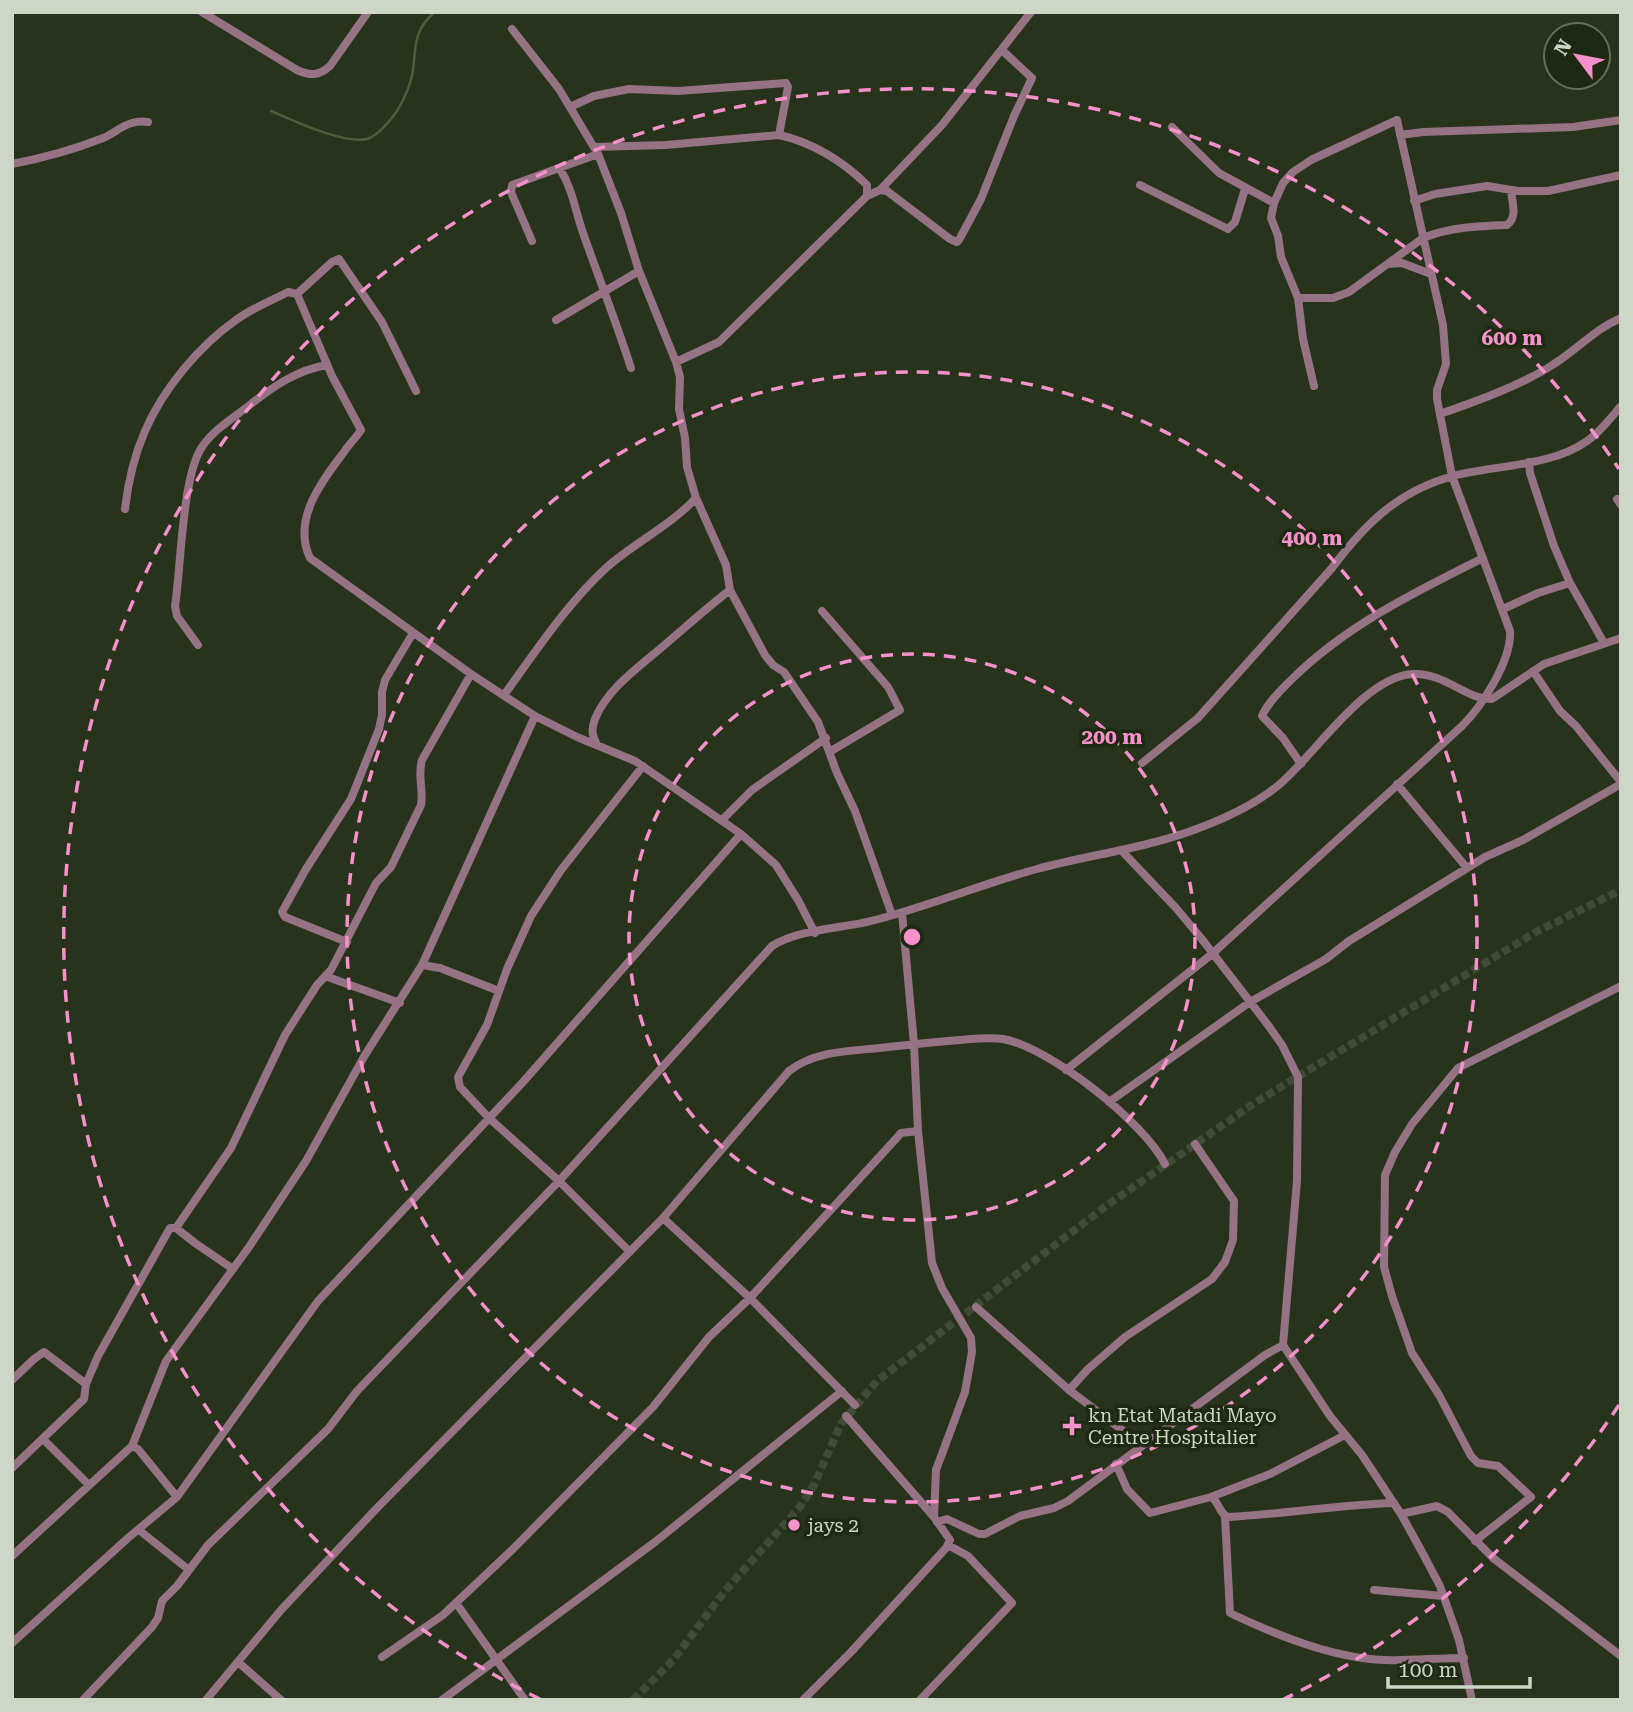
<svg xmlns="http://www.w3.org/2000/svg" width="1633" height="1712" font-family="'Roboto Serif',serif">
	<style>
		.lines { fill: none; stroke-linecap: round; stroke-linejoin: round }
		.stream { stroke: #4d5e3d; stroke-width: 2.5 }
		.minor-tunnel { stroke: #404c35; stroke-width: 8; stroke-dasharray: 8 4; stroke-linecap: butt }
		.minor { stroke: #967285; stroke-width: 8 }
		.ring { fill: none; stroke: #f890cb; stroke-width: 3.5; stroke-dasharray: 12 9 }
		.poi-dot { fill: #f890cb; stroke: #1d2a11; stroke-width: 2.5 }
		.labels { text-anchor: middle; stroke-width: 7; stroke-linejoin: round; paint-order: stroke }
		.poi-label { font-size: 19px; fill: #cdd6c7; stroke: #1d2a11; text-anchor: start }
		.centre { fill: #f890cb; stroke: #1d2a11; stroke-width: 3.5 }
		.ring-label { font-size: 21px; text-anchor: middle; font-weight: bold; fill: #f890cb; stroke: #1d2a11; stroke-width: 7; stroke-linejoin: round; paint-order: stroke }
	</style>
	<rect width="100%" height="100%" fill="#27341b"/>
	<g class="lines">
		<path class="stream" d="M271,111C292,120 349,147 370,138C381,132 390,121 397,111C403,101 409,88 412,76C417,49 411,32 435,12"/>
		<path class="minor-tunnel" d="M633,1700L674,1659L724,1592L799,1508L814,1485L841,1424L877,1381L1106,1206L1256,1102L1536,932L1621,890"/>
		<path class="minor" d="M202,12L297,70C310,76 319,76 330,66L368,12
			M512,29L559,89L598,154L621,213L639,271L676,362L680,377L679,409L685,438L687,467L696,498L726,565L730,590L765,655L773,665L784,672L818,722L837,773L855,811L892,915
			M570,107L594,96L629,89L678,91L786,83L788,87L779,135
			M1172,127L1219,173L1274,203
			M1400,135L1423,132L1573,127L1621,120
			M594,147L666,145L779,135C812,142 844,162 867,185V196
			M12,164C43,158 73,150 103,138C113,134 121,126 132,123C137,121 142,121 148,122
			M560,169C572,188 575,209 582,230C598,276 616,321 631,368
			M1140,185L1228,229L1235,222L1245,189
			M880,190L942,125L1031,12
			M1414,201L1435,194L1487,186L1518,191H1548L1621,175
			M532,241L511,192L512,185L598,154
			M1388,264L1402,263L1431,274
			M297,294L332,376L361,430C356,438 349,444 344,452C321,482 292,520 310,558L471,674L535,716L577,737L635,761L741,834L776,865L798,900L815,933
			M297,294L332,262L339,259L382,322L416,391
			M1298,298H1333L1349,292L1423,238C1450,227 1478,226 1507,225C1518,217 1512,202 1511,191
			M556,320L639,271
			M676,362L719,342L867,196L880,190L887,191L950,239L957,242L959,240L981,199L1014,116L1032,78L1003,51
			M1440,414C1477,401 1522,385 1554,364C1578,349 1595,329 1621,318
			M1529,462L1530,473L1554,546L1570,583L1604,643
			M1617,499L1621,505
			M125,509C128,483 134,456 145,431C163,389 199,346 236,320C252,308 271,301 288,292L297,294
			M1503,609L1538,593L1570,583
			M822,611L888,687L900,710L831,751
			M198,645L177,616L175,606C181,568 182,476 202,447C214,429 235,417 251,404C274,386 297,370 327,365
			M1533,671L1560,711L1576,726L1621,782
			M504,695C536,651 566,605 606,568C634,543 670,526 696,498
			M597,745C592,736 591,729 595,719C608,687 643,664 668,642C689,624 709,606 730,590
			M1142,763L1198,718L1332,568C1365,524 1398,491 1453,476C1494,465 1551,467 1587,441C1600,432 1610,419 1620,407
			M1301,764L1283,738L1262,716C1268,702 1282,689 1292,679C1347,625 1415,592 1483,558
			M1397,784L1467,868
			M722,820L752,790L826,738
			M1121,850L1176,908L1201,938L1268,1025L1282,1045L1298,1077L1297,1181L1283,1345L1330,1416L1362,1455L1401,1514L1422,1552L1440,1586L1459,1640L1472,1700
			M902,913L914,1044L918,1131L932,1263L942,1288L971,1338L972,1352L965,1392L936,1470L934,1517
			M347,942L285,917L282,912L306,869L351,799L379,729L382,715V692L385,680L413,633
			M422,965L440,968L499,991
			M325,976L400,1003
			M1066,1070L1212,954L1462,726C1482,706 1512,660 1510,631L1452,476L1437,399V390L1446,364L1443,325L1397,120L1311,160L1293,172L1283,183L1274,203L1271,218L1278,236L1281,257L1298,298L1303,339L1314,386
			M1109,1102L1250,1002L1326,959L1349,941L1485,857L1523,840L1621,784
			M663,1218L750,1298L855,1405
			M176,1228L231,1148L285,1035L317,985L331,970L376,883L391,867L421,805C424,790 417,776 422,760L471,674
			M629,1251L559,1181L489,1118L460,1087L458,1077L487,1025L507,969L531,916L561,870L643,766
			M976,1307L1069,1390L1142,1445
			M12,1380L34,1359L44,1352L86,1384
			M1069,1390L1088,1369L1125,1337L1212,1279L1225,1262L1233,1240L1234,1201L1195,1144
			M44,1440L89,1485
			M132,1446L166,1361L249,1247L306,1161L365,1055L422,965L535,716
			M1116,1464L1127,1489L1150,1513L1211,1497C1219,1501 1219,1514 1228,1517C1284,1514 1338,1505 1394,1503
			M12,1468L84,1399L86,1384L98,1356L170,1228H176L195,1243L233,1269
			M1211,1497L1270,1474L1345,1435
			M1401,1514L1437,1506L1448,1512L1493,1558L1621,1656
			M1225,1517L1230,1613C1276,1635 1332,1658 1384,1660C1410,1661 1437,1658 1464,1658
			M937,1522L947,1519L979,1534H985L1020,1516L1054,1508L1068,1501L1265,1355L1283,1345
			M139,1530L189,1570
			M1475,1541L1531,1497L1498,1466L1478,1463L1471,1456L1439,1395L1412,1353L1392,1296L1384,1267L1385,1175L1395,1152L1412,1124L1458,1068L1621,986
			M12,1556L132,1446L138,1449L177,1497
			M1374,1590L1443,1596
			M456,1603L525,1700
			M12,1643L128,1538L177,1497L318,1301L523,1082L741,834
			M382,1657L443,1615L512,1550L653,1407L709,1337L750,1298L893,1142L901,1133L918,1131
			M238,1662L281,1700
			M83,1700L152,1627L158,1618L162,1601L177,1586L208,1545L328,1429L357,1391L559,1181L772,946C802,928 842,929 875,920C929,906 982,884 1037,869C1088,855 1141,849 1191,831C1222,820 1255,805 1280,784C1315,754 1365,677 1412,674C1445,672 1466,700 1492,699L1544,664L1621,638
			M206,1700L281,1610L377,1508L663,1218L789,1071C815,1051 849,1051 880,1048C907,1045 934,1042 960,1040C974,1039 989,1037 1003,1039C1049,1047 1144,1122 1165,1164
			M442,1700L655,1542L842,1391
			M803,1700L851,1652L946,1548L950,1540L934,1517L846,1416
			M920,1700L1012,1603L968,1556L948,1545"/>
	</g>
	<g class="ring">
		<circle cx="912" cy="937" r="283"/>
		<circle cx="912" cy="937" r="565"/>
		<path d="M1619 1405A848 848 0 0 1 1284 1699M540 1699A848 848 0 1 1 1619 469"/>
	</g>
	<g class="poi-dot">
		<path d="M1068.5 1415.5h7v7h7v7h-7v7h-7v-7h-7v-7h7z"/>
		<circle cx="794" cy="1525" r="7"/>
	</g>
	<g class="labels">
		<g class="poi-label">
			<text x="1088" y="1422">kn Etat Matadi Mayo<tspan x="1088" dy="22">Centre Hospitalier</tspan></text>
			<text x="808" y="1532">jays 2</text>
		</g>
	</g>
	<circle cx="912" cy="937" r="10" class="centre"/>
	<g class="ring-label">
		<text x="1512" y="345">600 m</text>
		<text x="1312" y="545">400 m</text>
		<text x="1112" y="744">200 m</text>
	</g>
	<rect width="1633" height="1712" fill="none" stroke="#cdd6c7" stroke-width="28"/>
	<g transform="translate(1577 56) rotate(302)"><circle r="33" fill="#1d2a11" stroke="#636f5a" stroke-width="2"/>
	<path d="M0-5L12 26L0 18L-12 26Z" fill="#f890cb"/>
	<text y="-10" font-size="19" font-weight="bold" text-anchor="middle" fill="#cdd6c7">N</text>
	</g>
	<path d="M1388 1677v10h142v-10" fill="none" stroke="#cdd6c7" stroke-width="3.5"/>
	<text x="1398" y="1677" font-size="21" fill="#cdd6c7" stroke="#1d2a11" stroke-width="5" paint-order="stroke">100 m</text>
</svg>
